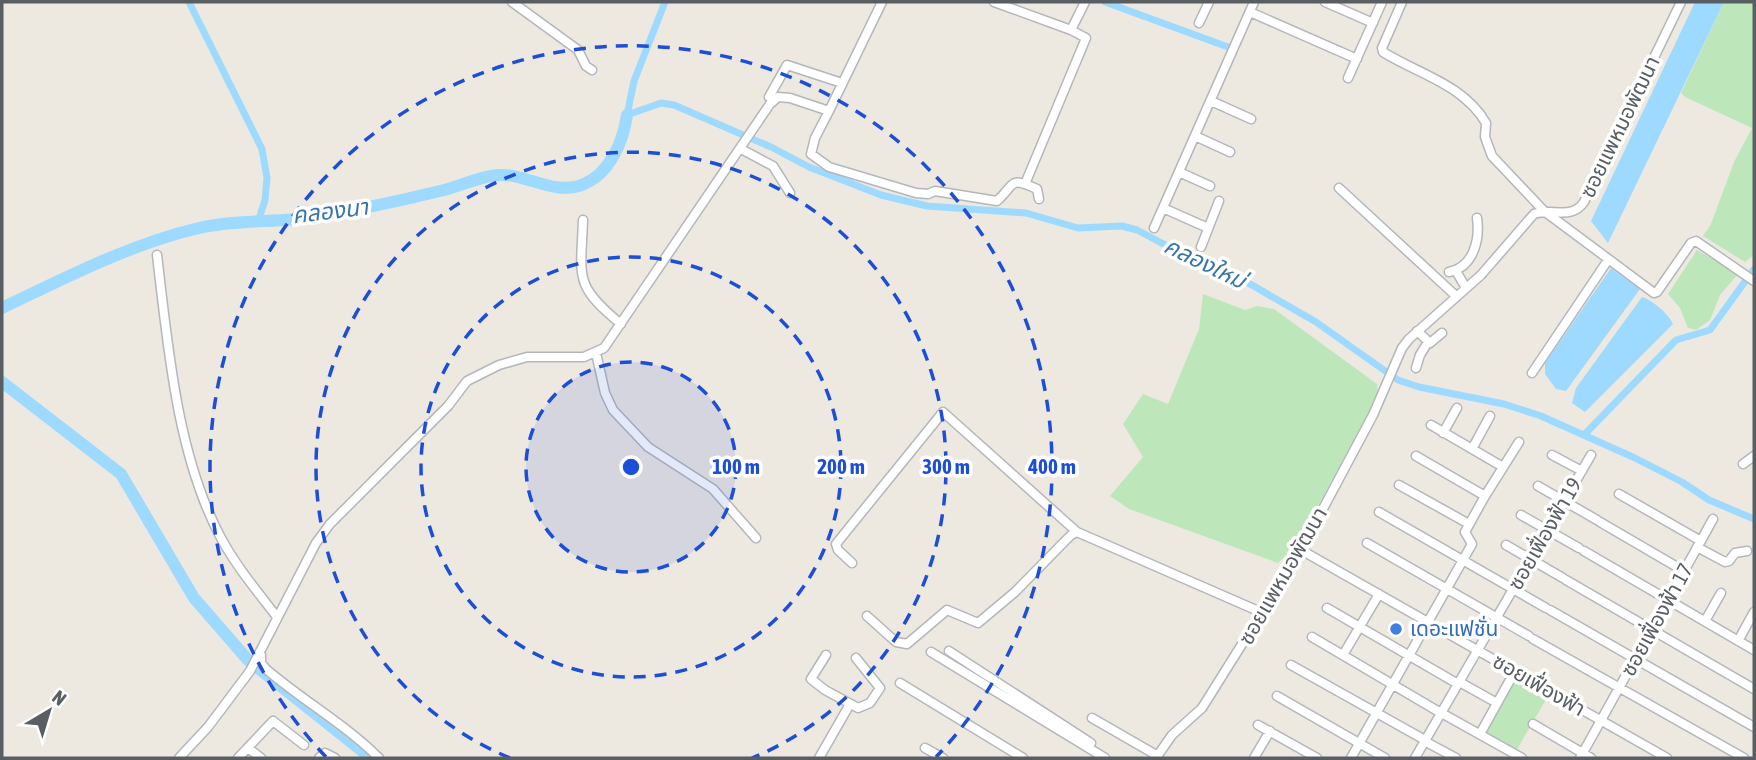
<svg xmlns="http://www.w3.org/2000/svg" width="1756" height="760" font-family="'Asap Condensed','Noto Sans Thai',sans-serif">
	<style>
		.green { fill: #bde6bb }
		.water { fill: #9edaff }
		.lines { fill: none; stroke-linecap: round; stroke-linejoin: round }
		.canal { stroke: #9edaff; stroke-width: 7 }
		.river { stroke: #9edaff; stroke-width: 12 }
		.minor-casing { stroke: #b3b7bc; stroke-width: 11 }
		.minor { stroke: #fff; stroke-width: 8 }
		.ring { fill: none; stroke: #1d4ed8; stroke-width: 3.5; stroke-dasharray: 12 9 }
		.shop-dot { fill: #3f7fe0; stroke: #fff; stroke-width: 2.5 }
		.labels { text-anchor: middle; stroke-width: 7; stroke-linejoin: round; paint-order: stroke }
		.street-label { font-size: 21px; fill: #595e62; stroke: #fff }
		.shop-label { font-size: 21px; fill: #366cbe; stroke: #fff; text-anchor: start }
		.water-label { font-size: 23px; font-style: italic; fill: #3576ad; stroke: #fff }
		.centre { fill: #1d4ed8; stroke: #fff; stroke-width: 3.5 }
		.ring-label { font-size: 21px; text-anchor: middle; font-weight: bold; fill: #1d4ed8; stroke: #fff; stroke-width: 7; stroke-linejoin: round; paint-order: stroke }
	</style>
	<rect width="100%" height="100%" fill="#ede9e0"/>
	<path class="green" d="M1724,2H1754V255L1745,262L1703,236L1711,224L1734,162L1752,128L1685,97L1681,93Z
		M1697,250L1738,274L1720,295L1710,320L1696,330L1688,328L1680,308L1668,294Z
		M1203,294L1245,310L1257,306L1274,309L1377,384L1378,396L1320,502L1289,553L1278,563L1129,509L1110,496L1143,457L1123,424L1143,394L1168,404L1199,329Z
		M1517,678L1548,696L1516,751L1485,734Z"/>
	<path class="water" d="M1695,2H1724L1608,243L1591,221Z
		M1611,268L1640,289L1566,391L1556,389L1545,374V363Z
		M1642,297C1652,300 1669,314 1673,324L1585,412L1572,403L1576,388Z"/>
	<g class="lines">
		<path class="canal" d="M189,2L262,149L267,178L265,200L258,222
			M665,2L634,81L627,115L661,103L674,105L771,147L809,167L881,195L927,206L1026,213L1078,228L1122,226L1137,230L1192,259L1245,281L1316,322L1398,380L1419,387L1504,404L1541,416L1635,458L1682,482L1709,500L1754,519
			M1105,2L1228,47
			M1584,435L1676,340L1710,330L1754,269"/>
		<path class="river" d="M2,308C65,278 130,244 199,228C237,219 276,223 315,217C357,210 399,201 440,191C457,187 474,179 491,176C522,169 553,198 584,184C610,173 623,142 627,115
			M2,382L121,474L194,598L248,660L371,758"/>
		<defs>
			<path id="minor" d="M512,2L578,50L586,66L592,70
				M994,2L1071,30L1086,38L1025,184
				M1325,2L1373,23
				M1402,2L1382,48L1383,52C1418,74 1463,84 1486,123L1485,137L1492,156L1544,211L1654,293L1657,292L1691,243L1696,241L1754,281
				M1250,12L1357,59
				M1199,23L1209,2
				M1071,30L1085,2
				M1348,78L1382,2
				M769,97L787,65L842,83
				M1211,101L1251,119
				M829,111L882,2
				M1195,136L1230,152
				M741,149L773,166L790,193
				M1179,172L1210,186
				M1339,188L1456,296
				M1163,208L1208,228
				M583,220C581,277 573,285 621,324
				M1154,228L1254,2
				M1201,247L1219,201
				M157,255C168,347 177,456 221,538C236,566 257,591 277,617
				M1456,271L1466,288
				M1449,272C1474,267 1480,239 1477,218
				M1417,331L1430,343L1442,333
				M596,353L605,393L613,410L648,447L713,489L756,538
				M1416,368L1420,355L1428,342
				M1532,373L1608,260
				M1431,425L1503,467
				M1443,433L1457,408
				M1472,449L1490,416
				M1552,455L1582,471
				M1416,456L1485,496
				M1743,464L1754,456
				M1399,485L1469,524
				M1538,486L1597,520
				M1619,494L1701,541
				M1379,512L1546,608
				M1521,515L1579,548
				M1600,522L1684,571
				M1367,543L1529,636
				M1506,545L1563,578
				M1697,547L1725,562L1729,561L1735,553L1747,551
				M1301,550L1667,758
				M1584,551L1754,650
				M852,563L838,550L836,544L943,412L1077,532
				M1566,580L1754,689
				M1327,608L1458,684
				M1550,610L1754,727
				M867,616L896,642L907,644L947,610L978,623L1015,592L1071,535L1077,532L1263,613
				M1705,621L1721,593
				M1312,637L1441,713
				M1533,639L1744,758
				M1738,641L1754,612
				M949,651L1091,743
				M931,652L1105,758
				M261,655V663L266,669C303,701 345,724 379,758
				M826,655L811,679L825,690L858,708L870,703L880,688L856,658
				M1343,655L1379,594
				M1291,665L1425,740
				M900,683L1023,758
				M1463,684L1497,703
				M1277,696L1385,758
				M1445,715L1522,758
				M1092,718L1158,756
				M1533,724L1591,758
				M1258,725L1317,758
				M1480,734L1515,671
				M1428,743L1456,758
				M248,748L261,758
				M925,748L943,758
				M179,758L208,727L250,671L316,543L330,524L448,406L467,381L499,365L527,357H584L604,348L770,104L778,97L790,98L829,111L815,138L811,154L829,167L916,193L928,194L935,191L997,201C1016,184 1008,176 1037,189L1039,199
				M238,758L273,721L304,745
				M319,758L325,753L335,758
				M819,758L850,704
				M1156,758L1172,735L1202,708L1301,550L1373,415L1402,348L1409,339L1481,275L1534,214C1552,207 1571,221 1584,202L1681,2
				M1254,758L1270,731
				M1351,758L1472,544L1465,532L1485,496L1519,442
				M1415,758L1591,455
				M1580,758L1713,519"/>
		</defs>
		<use href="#minor" class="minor-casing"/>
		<use href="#minor" class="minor"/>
	</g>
	<circle cx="631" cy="467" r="105" fill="#1d4ed8" fill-opacity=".12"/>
	<g class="ring">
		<circle cx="631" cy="467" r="105"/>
		<circle cx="631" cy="467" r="210"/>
		<path d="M510 758A315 315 0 1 1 752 758"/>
		<path d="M326 757A421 421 0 1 1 936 757"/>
	</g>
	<circle class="shop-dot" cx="1396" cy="629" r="7"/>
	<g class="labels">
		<g class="street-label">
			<text transform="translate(1620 127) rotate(-64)" y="7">ซอยแพหมอพัฒนา</text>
			<text transform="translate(1545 534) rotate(-60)" y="7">ซอยเฟื่องฟ้า 19</text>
			<text transform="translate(1283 576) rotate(-60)" y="7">ซอยแพหมอพัฒนา</text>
			<text transform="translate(1657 620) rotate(-61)" y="7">ซอยเฟื่องฟ้า 17</text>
			<text transform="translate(1539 685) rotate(30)" y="7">ซอยเฟื่องฟ้า</text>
		</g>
		<g class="shop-label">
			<text x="1410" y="636">เดอะแฟชั่น</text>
		</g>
		<g class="water-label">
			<text transform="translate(330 211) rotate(-7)" y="8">คลองนา</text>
			<text transform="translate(1205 263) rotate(26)" y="8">คลองใหม่</text>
		</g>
	</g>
	<circle cx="631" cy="467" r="10" class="centre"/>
	<g class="ring-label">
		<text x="736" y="474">100 m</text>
		<text x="841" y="474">200 m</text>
		<text x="946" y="474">300 m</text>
		<text x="1052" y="474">400 m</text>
	</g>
	<rect width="1756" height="760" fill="none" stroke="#595e62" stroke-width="7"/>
	<g transform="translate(49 711) rotate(38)" stroke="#ffffff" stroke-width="5" paint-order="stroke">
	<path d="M0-5L12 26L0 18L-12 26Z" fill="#595e62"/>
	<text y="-10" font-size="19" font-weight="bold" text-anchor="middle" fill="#595e62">N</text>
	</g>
</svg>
